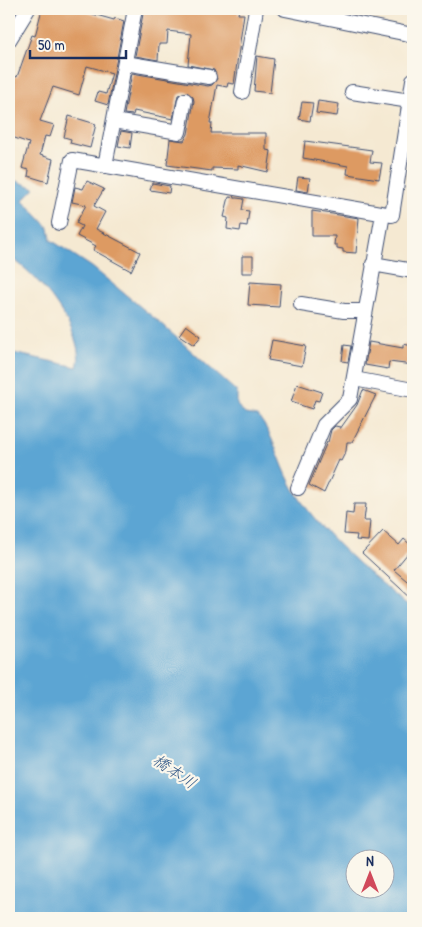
<svg xmlns="http://www.w3.org/2000/svg" width="422" height="927" font-family="'Patrick Hand','Klee One',sans-serif">
	<style>
		.water { fill: #5ca5d3; stroke: #3c6a98; fill-rule: evenodd }
		.building { fill: #dd9a62 }
		.lines { fill: none; stroke-linecap: round; stroke-linejoin: round }
		.minor-casing { stroke: #3c4b6f; stroke-width: 16 }
		.minor { stroke: #fff; stroke-width: 14 }
		.labels { text-anchor: middle; stroke-width: 4.5; stroke-linejoin: round; paint-order: stroke }
		.water-label { font-size: 16px; font-style: italic; fill: #325887; stroke: #fbf7ec }
	</style>
	<rect width="100%" height="100%" fill="#fbf7ec"/>
	<filter id="ink" filterUnits="userSpaceOnUse"><feTurbulence type="fractalNoise" baseFrequency=".02" numOctaves="2"/><feDisplacementMap in="SourceGraphic" scale="10" xChannelSelector="R" yChannelSelector="G"/><feConvolveMatrix kernelMatrix="1 2 1 2 8 2 1 2 1" color-interpolation-filters="sRGB"/></filter>
	<filter id="wash" filterUnits="userSpaceOnUse"><feTurbulence type="fractalNoise" baseFrequency=".0096" numOctaves="4" result="noise"/><feDisplacementMap in="SourceGraphic" scale="20" xChannelSelector="R" yChannelSelector="G"/><feGaussianBlur stdDeviation="1.12" result="paint"/><feColorMatrix in="noise" values="0 0 0 0 0 0 0 0 0 0 0 0 0 0 0 0 0 1.4 0 .05"/><feComposite in="paint" operator="in"/></filter>
	<g filter="url(#wash)">
		<rect width="100%" height="100%" fill="#f5e9d2"/>
		<path class="water" d="M9,178L35,188L23,200L49,228L51,240L92,267L159,322L237,392V405L245,414L258,416C274,436 279,461 291,484C314,528 374,579 413,609V918H9V352L77,367C88,336 36,271 9,257ZM354,860H384V890H354Z"/>
		<g id="blocks">
			<path class="building" d="M42,9H75L114,20L115,18L124,21L108,105L95,101L98,92L106,94L112,73L87,66L79,95L53,87L40,121L54,125L50,137L45,136L40,155L53,159L48,182L28,176L29,170L22,168L29,143L9,136V74L17,77L32,35L35,36Z
				M144,9H239L238,14H244L234,84L228,83L227,87L217,85L210,123H212L211,133H266V150L271,151L268,172L238,165V169L212,168V171L167,165L170,139L184,141L188,134L194,101L193,97L187,92L178,95L173,119L134,111L133,115L124,114L132,73L208,86L212,85L217,79L214,70L188,65L191,34L168,31L167,44H159L158,60L135,56Z
				M257,56L274,59L270,93L254,91Z
				M318,101L339,104L337,116L316,113Z
				M302,102L313,103L310,121L299,119Z
				M69,116L96,124L90,148L70,143L71,139L64,137Z
				M121,131L132,133L130,148L118,146Z
				M305,141L372,150L370,162L382,163L379,179L347,174L348,166L303,158Z
				M298,177L310,178L308,192L296,190Z
				M87,181L104,189L94,206L105,212L96,229L140,252L131,271L93,250L96,246L77,236L82,226L76,223L86,205L72,202L75,187L83,189Z
				M152,183L170,186L169,193L150,190Z
				M229,197L244,199L242,210L249,211L247,226L241,225L240,231L227,229L228,218L224,217Z
				M312,211L359,218L356,253L343,252V249L337,248V245H334L335,236H312Z
				M242,256H253V273H242Z
				M250,282L281,284L279,307L248,305Z
				M186,325L201,336L194,345L179,335Z
				M272,340L306,346L302,366L268,360Z
				M369,342L403,348V344L413,346V365L389,362L388,369L365,365Z
				M344,345L351,346L348,362L342,361Z
				M297,384L322,392L319,401L315,400L312,409L291,402Z
				M363,390L376,395L352,442H347L346,451L341,461L339,460L324,493L309,485L327,442H328L331,430L335,426L340,427V429L357,405Z
				M354,504H366L364,521H370L368,541L356,540L357,535L344,534L346,513L353,514Z
				M383,531L399,545L404,539L413,547L394,570L413,586V600L362,553Z"/>
		</g>
	</g>
	<g filter="url(#ink)">
		<use href="#blocks" fill-opacity="0" stroke="#3c4b6f" stroke-width="1"/>
		<g class="lines">
			<defs>
				<path id="minor" d="M285,9L413,35
					M9,40L28,9
					M125,63L209,77
					M242,92L256,9
					M352,92L410,101
					M114,121L179,132L185,100
					M105,166L135,9
					M59,223L72,160L392,215L413,80
					M373,264L413,271
					M301,304L344,311H365
					M354,379L413,390
					M298,488L324,425L350,399L383,214"/>
			</defs>
			<use href="#minor" class="minor-casing"/>
			<use href="#minor" class="minor"/>
		</g>
	</g>
	<g class="labels">
		<g class="water-label">
			<text transform="translate(175 771) rotate(34)" y="6">橋本川</text>
		</g>
	</g>
	<rect width="422" height="927" fill="none" stroke="#fbf7ec" stroke-width="30"/>
	<g transform="translate(370 874)"><circle r="24" fill="#fbf7ec" stroke="#a1a7b3"/>
	<path d="M0-4L9 19L0 12L-9 19Z" fill="#d1495b"/>
	<text y="-8" font-size="14" font-weight="bold" text-anchor="middle" fill="#1b2f5e">N</text>
	</g>
	<path d="M30 50v8h96v-8" fill="none" stroke="#1b2f5e" stroke-width="2.5"/>
	<text x="38" y="50" font-size="15" fill="#1b2f5e" stroke="#fbf7ec" stroke-width="4" paint-order="stroke">50 m</text>
</svg>
